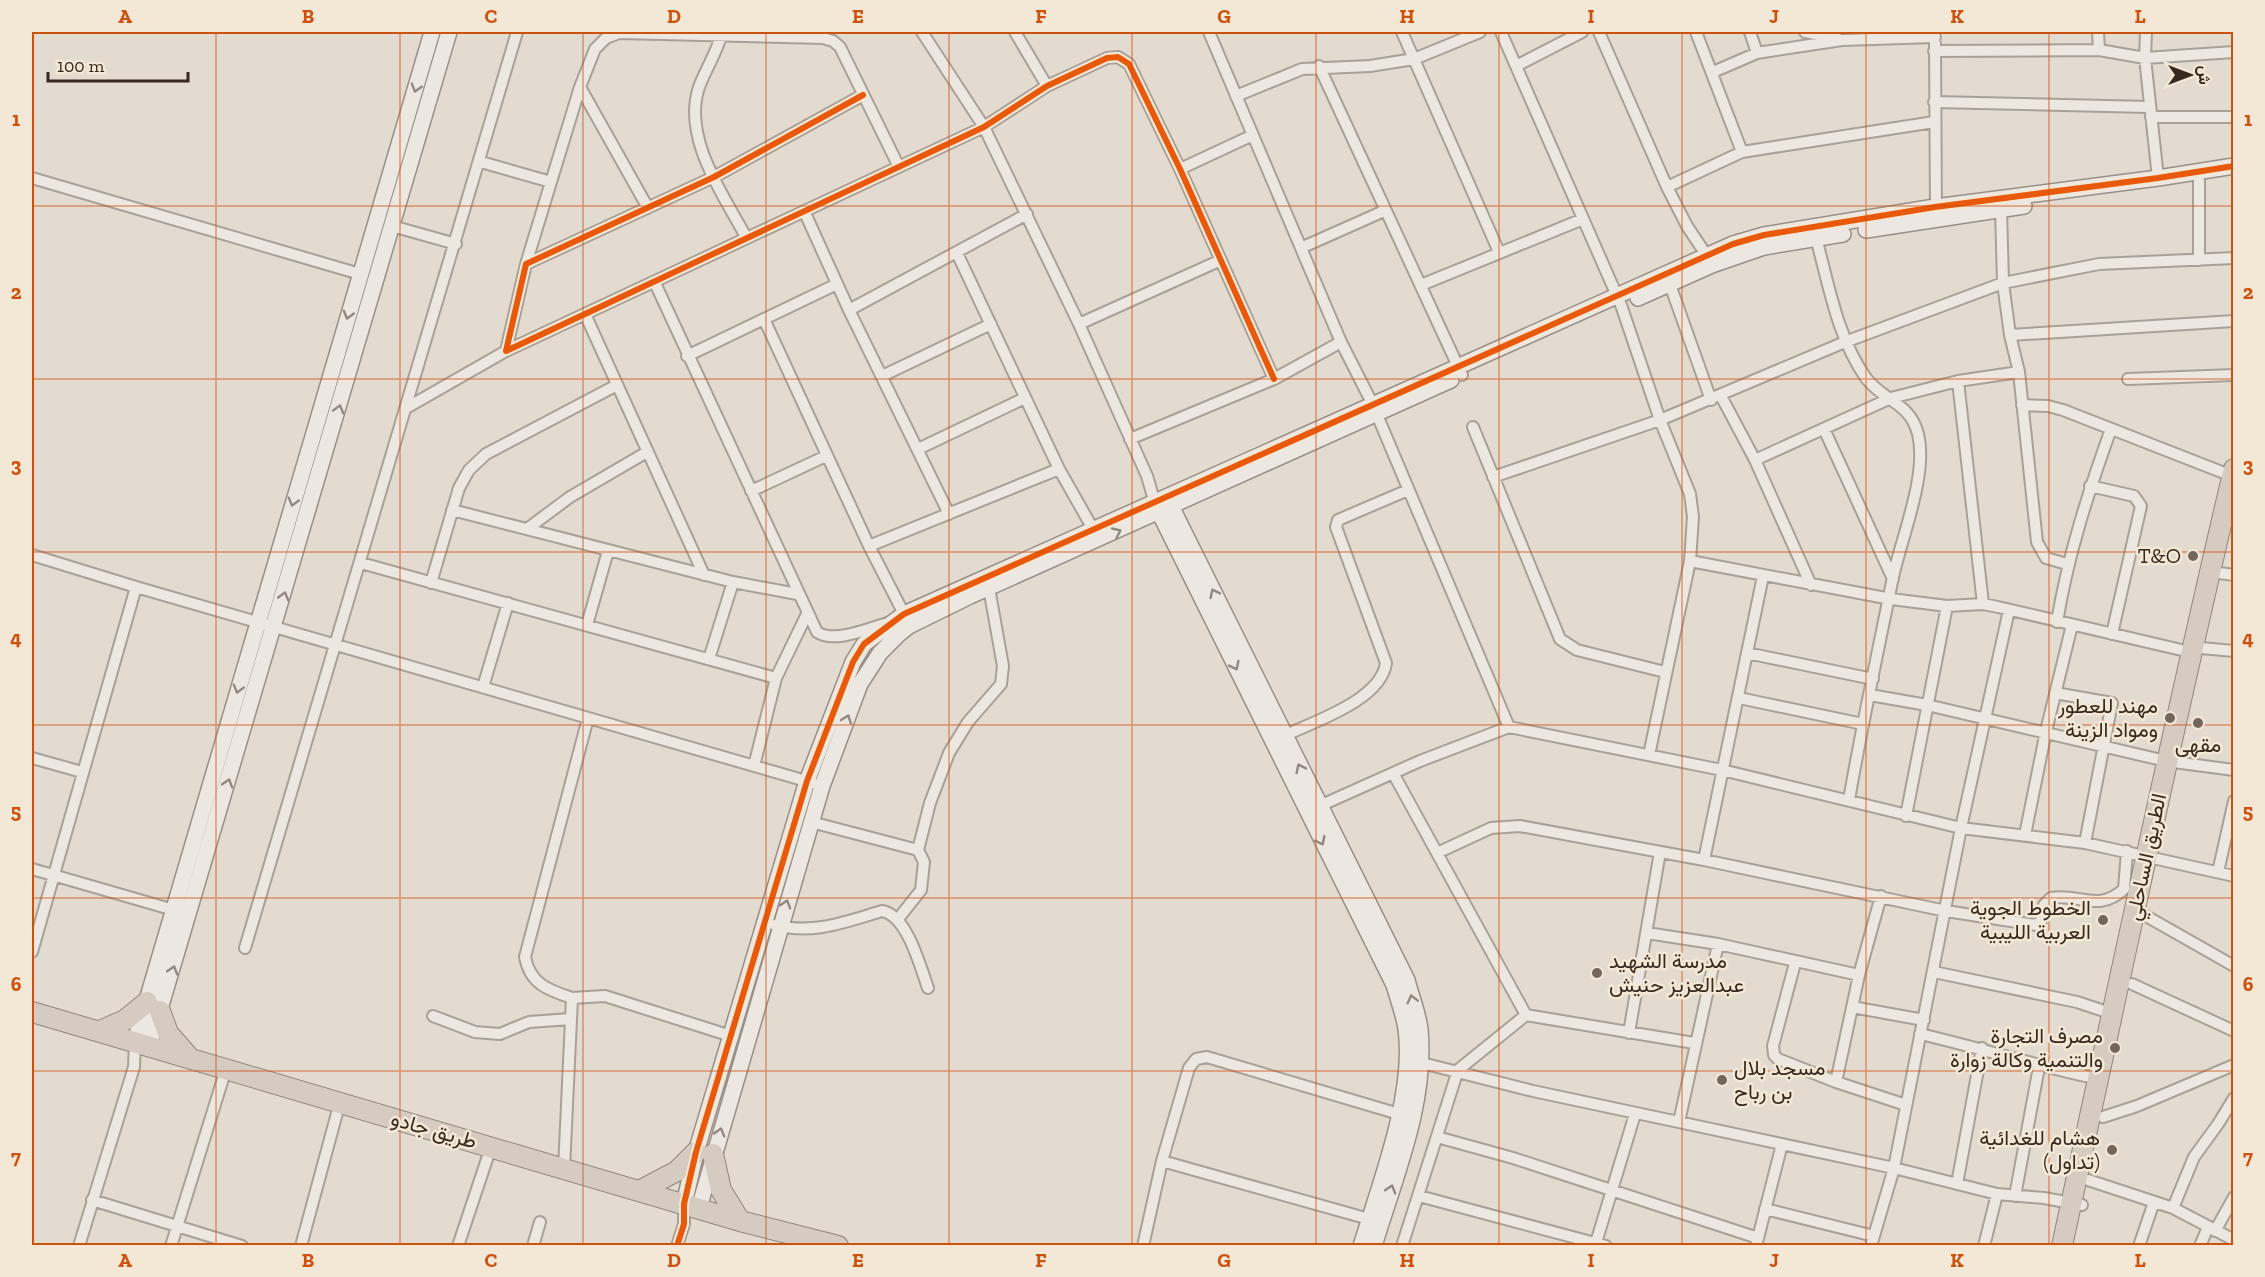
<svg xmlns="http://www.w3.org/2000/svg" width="2265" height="1277" font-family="'Zilla Slab',Vazirmatn,serif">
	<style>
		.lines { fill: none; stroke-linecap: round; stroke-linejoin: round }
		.street-casing { stroke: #a9a197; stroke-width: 14 }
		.secondary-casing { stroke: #989088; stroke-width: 18 }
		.highway-casing { stroke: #8e867e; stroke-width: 22 }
		.street { stroke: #ece7e0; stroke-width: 10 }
		.secondary { stroke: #ece7e0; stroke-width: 15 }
		.highway { stroke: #d6cbc0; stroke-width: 20 }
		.cycleway-casing { stroke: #f3e8d6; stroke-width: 10 }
		.cycleway { stroke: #e8590c; stroke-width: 6 }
		.oneway { stroke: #928880 }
		.grid { fill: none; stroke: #cd520f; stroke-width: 1.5; stroke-opacity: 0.55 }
		.poi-dot { fill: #73675d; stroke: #f3e8d6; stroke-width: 2 }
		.labels { text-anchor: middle; stroke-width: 5; stroke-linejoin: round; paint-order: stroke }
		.poi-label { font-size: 21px; fill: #372920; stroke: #f3e8d6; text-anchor: end }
		.street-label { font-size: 21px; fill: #372920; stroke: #f3e8d6 }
		.neatline { fill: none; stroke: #cd520f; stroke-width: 2 }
		.grid-label { font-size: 20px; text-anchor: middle; font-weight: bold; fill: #cd520f }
	</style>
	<rect width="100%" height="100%" fill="#e3dbcf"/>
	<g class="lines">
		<defs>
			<path id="street" d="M722,32C718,51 706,68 699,87C682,138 723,194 746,237
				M922,32L984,127L1079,324L1147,476L1154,500
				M1015,32L1047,86
				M1209,32L1341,342L1372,403L1509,727
				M1402,32L1499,252
				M1501,32L1621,305L1660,420L1690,494L1693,517L1690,561L1649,755
				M1599,32L1667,187L1687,226L1709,259
				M1696,32L1742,152
				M1750,32L1757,53
				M1805,32L1837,38
				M2098,32L2099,50
				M2146,32L2145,58L2158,178
				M1935,43L1936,214
				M1934,51L2099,50L2145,58L2234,52
				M1319,66L1462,375
				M1516,66L1582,32
				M1713,72L1757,53L1842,40L1935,37
				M580,87L648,208
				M863,95L714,177L526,264L506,351L984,127L1047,86L1107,58L1118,57L1129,64L1180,169L1274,379
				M1236,96L1302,69L1370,66L1414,59L1480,32
				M1934,102L2149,107
				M2151,117H2234
				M481,162L551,182
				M1180,169L1253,135
				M32,178L360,274
				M2199,181V260
				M1667,187L1742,152L1934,122
				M2001,209L2003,283L2010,335L2019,372L2037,542L2046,558L2067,564
				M805,213L849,310L949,514
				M392,226L456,244
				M1816,238C1829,285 1837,337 1866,378C1883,401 1910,402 1918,434C1928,474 1902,536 1893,577C1878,651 1862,725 1849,800
				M1303,247L1384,211
				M957,253L1059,469L1093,529
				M526,264L580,87L595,49L606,38L619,33L823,38L833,41L840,47L899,167
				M1668,279L1711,400
				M655,283L817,632C834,644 869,628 888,623
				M1421,285L1583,219
				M849,310L1027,214
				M585,314L704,575
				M764,319L869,546L904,614
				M1079,324L1221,260
				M2010,335L2234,321
				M687,356L837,284
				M882,376L991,324
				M2128,379L2234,375
				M1958,381L1983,604
				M1721,396L1755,460L1811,585
				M2022,405L2048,406L2063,410L2232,476
				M408,407L506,351
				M1473,427L1560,639L1577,650L1665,672
				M1824,429L1893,579
				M1130,439L1274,379L1341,342
				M918,449L1025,398
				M1755,460L1891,398L1958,381L2019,372
				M1493,477L1660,420L1845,342L2003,283L2099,264L2234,258
				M2090,486L2134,496L2141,506L2112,634
				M751,491L826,456
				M452,510L733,582L797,594
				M527,529L570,497L647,452
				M869,546L1059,469
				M32,555L136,587
				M1690,561L1891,599L1947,606L1983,604L1998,607L2190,652
				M361,563L776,678
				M2219,573L2234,575
				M431,583L459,488L469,470L486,454L617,385
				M2057,622C2068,555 2088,493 2111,429
				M587,625L608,551
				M2201,648L2234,651
				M1747,653L1873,679
				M709,659L733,582
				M483,687L508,603
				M2055,693L2112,703L2085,843
				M1870,695L1927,705L2166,761L2234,770
				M1739,698L1863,724
				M1284,736C1315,721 1381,700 1386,663L1336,527L1338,520L1408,490
				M32,758L82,772
				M754,766L776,678L807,614
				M1393,773L1526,1015L1458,1070L1402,1246
				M1315,808L1420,761L1509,727L1722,770L1961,828L2085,843L2234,876
				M1906,816L1947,606
				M811,822L918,850
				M2025,835L2046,731L2072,625
				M1437,853L1491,828L1520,826L1704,860L1946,911L2036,925L2041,921L2044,905L2051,898C2080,893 2098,913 2124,889L2127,851
				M1704,860L1763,576
				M32,869L174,910
				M2218,872L2234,801
				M2146,916L2234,966
				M898,919L921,890L924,862L918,850L930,803L949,753L968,722L1001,684L1003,666L989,588
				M775,925C813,935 845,922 882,911C907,915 920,966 928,988
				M1647,933L1718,944L1859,975
				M245,948L517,32
				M32,952L136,587L813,783
				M1795,963L1773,1046L1774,1055L1778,1059L1836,1082L1859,975L1881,896
				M1934,972L2077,1002L2113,1014
				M2132,984L2234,1031
				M572,998L605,996L731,1036
				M1852,1007L1924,1020
				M1526,1015L1694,1043
				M433,1016L475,1032L500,1034L529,1022L571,1019
				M1629,1033L1660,852
				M1920,1034C1981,1048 2039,1067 2100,1079
				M1414,1061L1533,1091L1894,1168L1997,1194L2044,1198L2082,1205
				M1836,1082L1906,1105
				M2103,1117L2137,1106L2234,1065
				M1679,1122L1718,944
				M1437,1137L1513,1158L1758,1238
				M1162,1161L1369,1219
				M564,1169L572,998C548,990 530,984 525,957L588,718
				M2088,1180L2173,1208L2234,1240
				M1957,1184L1982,1048
				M1419,1196L1606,1246
				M2015,1196L2039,1067
				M92,1200L242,1246
				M2173,1208L2194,1157L2218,1124L2234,1098
				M1765,1209L1874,1236
				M2215,1231L2234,1197
				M79,1246L134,1067L135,1041
				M171,1246L226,1069
				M301,1246L340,1102
				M458,1246L491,1147
				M533,1246L540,1222
				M677,1246L684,1224V1204
				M1143,1246L1162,1161L1189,1068L1196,1059L1207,1057L1399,1114
				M1595,1246L1635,1114
				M1756,1246L1782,1144
				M1871,1246L1894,1168L1961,828L2009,610
				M1984,1246L1997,1194
				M2139,1246L2154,1202
				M2200,1246L2208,1227"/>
			<path id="secondary" d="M1866,230L2024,206
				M1638,298L1712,265L1764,247L1843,234
				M1168,500L1407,980C1411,996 1418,1013 1420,1029C1427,1103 1395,1176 1374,1246
				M1156,506L1394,985C1398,999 1404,1015 1406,1029C1415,1094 1380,1184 1361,1246
				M135,1041L432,32
				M149,1046L449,32
				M684,1204L696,1152L807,781L853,662L864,644L904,614L1733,244L1764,235L1935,207L2158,178L2234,166
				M699,1208L822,786L860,684L880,653L899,634L909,626L970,596L1451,380"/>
			<path id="highway" d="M160,1011L168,1033L189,1057
				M32,1012L740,1221L838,1246
				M100,1031L125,1020L147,1002
				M713,1154L721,1190L740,1221
				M641,1190L677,1171L696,1152
				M2062,1246C2118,987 2173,728 2234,469"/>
		</defs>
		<use href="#street" class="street-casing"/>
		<use href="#secondary" class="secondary-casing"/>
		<use href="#highway" class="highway-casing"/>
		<use href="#street" class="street"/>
		<use href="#secondary" class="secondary"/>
		<use href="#highway" class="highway"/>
		<defs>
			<path id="cycleway" d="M863,95L714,177L526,264L506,351L984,127L1047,86L1107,58L1118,57L1129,64L1180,169L1274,379
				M677,1246L684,1224V1204L696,1152L807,781L853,662L864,644L904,614L1733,244L1764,235L1935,207L2158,178L2234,166"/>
		</defs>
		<use href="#cycleway" class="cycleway-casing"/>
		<use href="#cycleway" class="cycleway"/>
	</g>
	<defs><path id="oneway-chevron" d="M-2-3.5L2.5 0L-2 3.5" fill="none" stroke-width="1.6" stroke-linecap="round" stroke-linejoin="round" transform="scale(1.5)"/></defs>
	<g class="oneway">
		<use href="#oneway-chevron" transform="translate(416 88) rotate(107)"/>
		<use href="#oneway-chevron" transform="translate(348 315) rotate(106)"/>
		<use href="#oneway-chevron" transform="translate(339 409) rotate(-74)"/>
		<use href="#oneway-chevron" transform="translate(293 502) rotate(106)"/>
		<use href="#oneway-chevron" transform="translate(1117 532) rotate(-25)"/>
		<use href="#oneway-chevron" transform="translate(1214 593) rotate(-116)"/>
		<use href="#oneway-chevron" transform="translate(284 596) rotate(-74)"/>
		<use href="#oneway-chevron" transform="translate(1235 666) rotate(64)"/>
		<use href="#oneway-chevron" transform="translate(238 689) rotate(106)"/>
		<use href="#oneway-chevron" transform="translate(847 719) rotate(-70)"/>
		<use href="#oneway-chevron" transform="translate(1300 768) rotate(-116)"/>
		<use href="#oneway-chevron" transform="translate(228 783) rotate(-73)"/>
		<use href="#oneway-chevron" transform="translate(1321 841) rotate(63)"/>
		<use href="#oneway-chevron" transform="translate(786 904) rotate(-73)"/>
		<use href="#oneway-chevron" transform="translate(173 970) rotate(-73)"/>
		<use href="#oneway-chevron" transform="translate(1412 999) rotate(-104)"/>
		<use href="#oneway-chevron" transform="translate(720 1132) rotate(-74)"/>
		<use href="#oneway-chevron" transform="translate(1391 1189) rotate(-73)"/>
	</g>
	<path class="grid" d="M216,32V1246M400,32V1246M583,32V1246M766,32V1246M949,32V1246M1132,32V1246M1316,32V1246M1499,32V1246M1682,32V1246M1866,32V1246M2049,32V1246M32,206H2234M32,379H2234M32,552H2234M32,725H2234M32,898H2234M32,1071H2234"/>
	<g class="poi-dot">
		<circle cx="2193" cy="556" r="6"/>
		<circle cx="2170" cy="718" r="6"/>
		<circle cx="2198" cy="723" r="6"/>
		<circle cx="2103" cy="920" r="6"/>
		<circle cx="1597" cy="973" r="6"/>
		<circle cx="2115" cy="1048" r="6"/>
		<circle cx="1722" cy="1080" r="6"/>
		<circle cx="2112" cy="1150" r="6"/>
	</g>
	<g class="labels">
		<g class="poi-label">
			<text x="2181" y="563">T&amp;O</text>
			<text x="2158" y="713">مهند للعطور<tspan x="2158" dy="24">ومواد الزينة</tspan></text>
			<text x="2198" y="752" text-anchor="middle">مقهى</text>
			<text x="2091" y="915">الخطوط الجوية<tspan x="2091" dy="24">العربية الليبية</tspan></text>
			<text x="1609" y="968" text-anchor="start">مدرسة الشهيد<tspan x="1609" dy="24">عبدالعزيز حنيش</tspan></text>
			<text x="2103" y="1043">مصرف التجارة<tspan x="2103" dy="24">والتنمية وكالة زوارة</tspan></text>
			<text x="1734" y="1075" text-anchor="start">مسجد بلال<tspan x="1734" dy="24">بن رباح</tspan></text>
			<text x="2100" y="1145">هشام للغدائية<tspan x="2100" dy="24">(تداول)</tspan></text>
		</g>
		<g class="street-label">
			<text transform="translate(2146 857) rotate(-78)" y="7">الطريق الساحلي</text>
			<text transform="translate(434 1130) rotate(16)" y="7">طريق جادو</text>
		</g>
	</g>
	<rect width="2265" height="1277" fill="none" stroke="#f3e8d6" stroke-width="66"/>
	<g transform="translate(2190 75) rotate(90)" stroke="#f3e8d6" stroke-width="4.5" paint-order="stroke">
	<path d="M0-4.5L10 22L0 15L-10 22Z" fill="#372920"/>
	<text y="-9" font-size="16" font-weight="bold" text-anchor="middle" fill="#372920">ش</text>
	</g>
	<path d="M48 72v9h140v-9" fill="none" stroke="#372920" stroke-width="3"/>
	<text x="57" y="72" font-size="18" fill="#372920" stroke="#f3e8d6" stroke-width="4.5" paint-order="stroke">100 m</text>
	<rect x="33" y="33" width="2199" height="1211" class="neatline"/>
	<g class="grid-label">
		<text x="125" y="23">A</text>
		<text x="308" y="23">B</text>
		<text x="491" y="23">C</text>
		<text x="674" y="23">D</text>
		<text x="858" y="23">E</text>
		<text x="1041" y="23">F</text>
		<text x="1224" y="23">G</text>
		<text x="1407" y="23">H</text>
		<text x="1591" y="23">I</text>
		<text x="1774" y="23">J</text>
		<text x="1957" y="23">K</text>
		<text x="2140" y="23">L</text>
		<text x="16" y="126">1</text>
		<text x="2248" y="126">1</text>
		<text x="16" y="299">2</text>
		<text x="2248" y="299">2</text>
		<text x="16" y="472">3</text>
		<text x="2248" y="472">3</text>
		<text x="16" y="645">4</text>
		<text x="2248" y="645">4</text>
		<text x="16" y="818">5</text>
		<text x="2248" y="818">5</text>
		<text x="16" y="991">6</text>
		<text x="2248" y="991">6</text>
		<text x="16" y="1164">7</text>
		<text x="2248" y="1164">7</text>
		<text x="125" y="1267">A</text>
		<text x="308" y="1267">B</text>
		<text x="491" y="1267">C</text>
		<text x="674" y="1267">D</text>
		<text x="858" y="1267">E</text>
		<text x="1041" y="1267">F</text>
		<text x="1224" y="1267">G</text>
		<text x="1407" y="1267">H</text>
		<text x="1591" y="1267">I</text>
		<text x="1774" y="1267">J</text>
		<text x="1957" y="1267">K</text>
		<text x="2140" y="1267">L</text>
	</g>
</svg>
